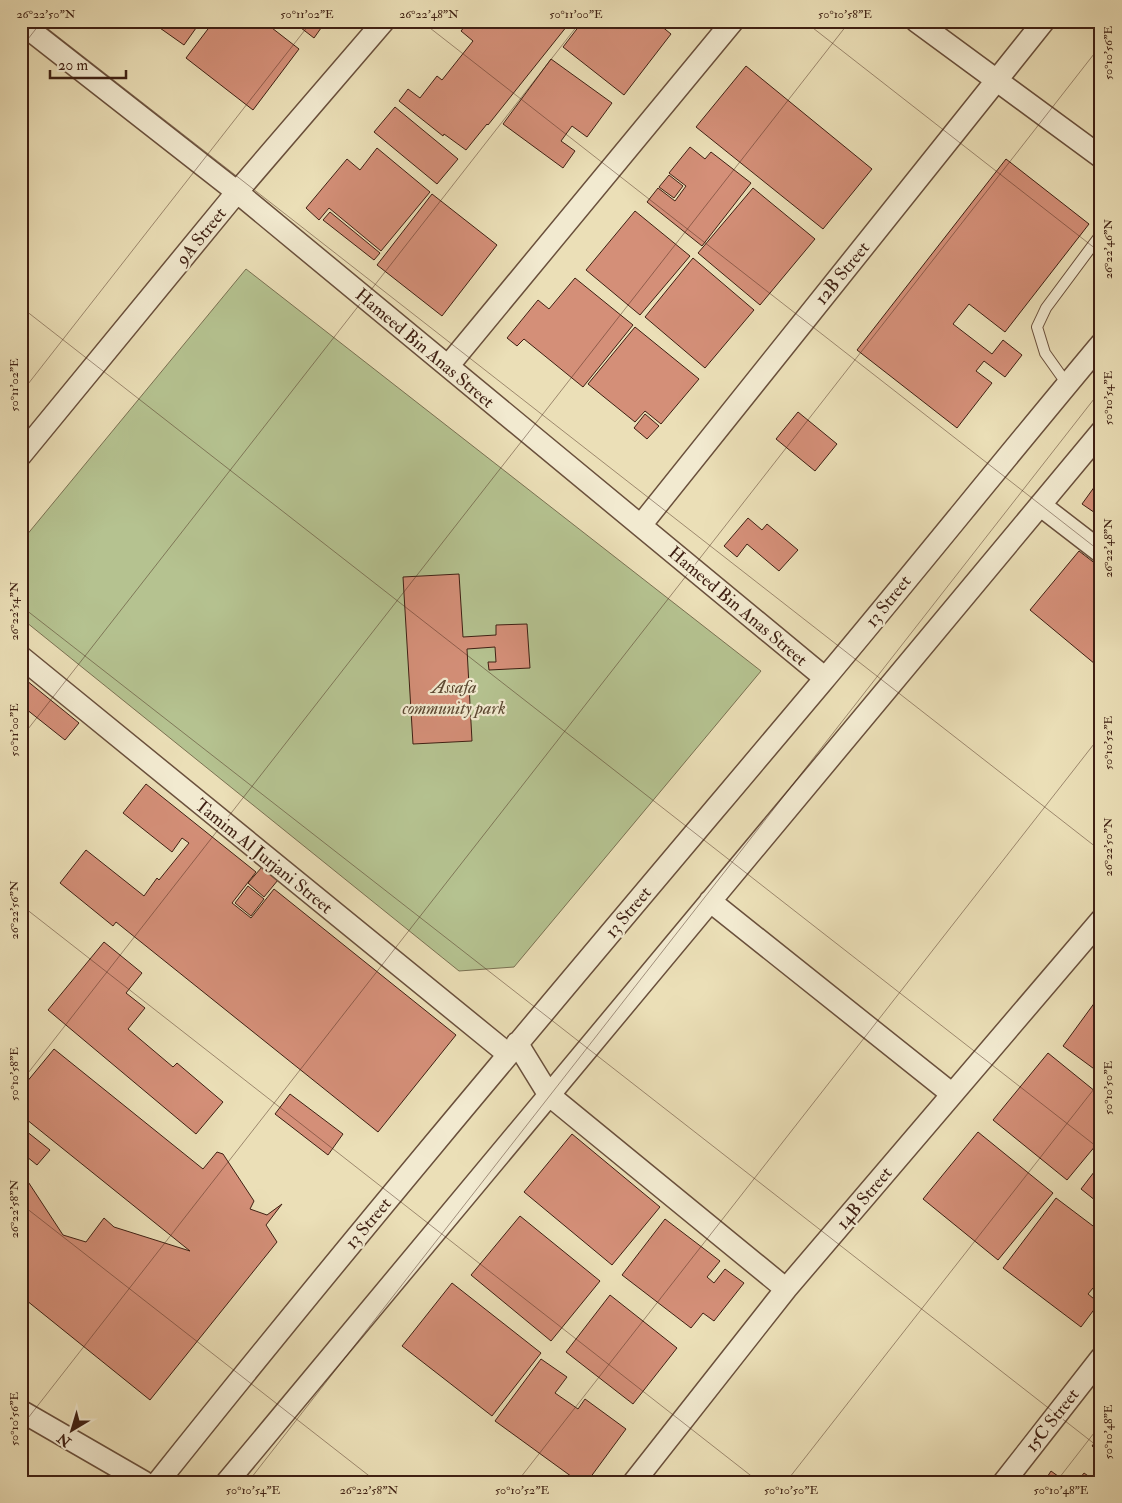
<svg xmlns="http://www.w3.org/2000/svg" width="1122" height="1503" font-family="'IM FELL Double Pica',serif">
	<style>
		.green { fill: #b5c290; stroke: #7a7152 }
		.building { fill: #d48f78; stroke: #3f2013 }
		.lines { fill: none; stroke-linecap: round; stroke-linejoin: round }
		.lane-casing { stroke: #6a503c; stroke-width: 12 }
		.street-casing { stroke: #6a503c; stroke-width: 24 }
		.lane { stroke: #f2ead0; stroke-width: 10 }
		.street { stroke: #f2ead0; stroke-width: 21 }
		.ticks { fill: none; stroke: #3f2013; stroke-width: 1; stroke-opacity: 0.45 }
		.labels { text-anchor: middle; stroke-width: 4.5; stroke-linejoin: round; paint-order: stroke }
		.street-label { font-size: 18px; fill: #3f2013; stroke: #f2ead0 }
		.park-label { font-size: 18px; font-style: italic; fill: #5c4832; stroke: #f2ead0 }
		.neatline { fill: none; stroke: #3f2013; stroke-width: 2 }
		.ticks-label { font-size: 12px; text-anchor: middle; fill: #3f2013 }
	</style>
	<rect width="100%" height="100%" fill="#ebdfb7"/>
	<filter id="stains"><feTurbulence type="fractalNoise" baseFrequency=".004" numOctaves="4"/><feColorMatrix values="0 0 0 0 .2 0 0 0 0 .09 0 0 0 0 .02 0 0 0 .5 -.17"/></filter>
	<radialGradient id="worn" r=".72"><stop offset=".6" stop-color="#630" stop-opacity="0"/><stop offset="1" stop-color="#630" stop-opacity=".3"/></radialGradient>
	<path class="green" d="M246,269L761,671L514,967L459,971L21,618V542Z"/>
	<path class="building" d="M150,21H201L184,45Z
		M214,21H263L299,49L253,110L186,58Z
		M292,21H326L314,38Z
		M469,21H571L488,125L487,124L466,150L444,134L443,136L399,101L408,89L420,98L437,76L442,80L473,41L461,31Z
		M583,21H655L671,34L624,95L563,47Z
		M551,59L612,103L587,137L572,126L561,141L575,151L563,168L503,124Z
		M746,66L872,169L823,229L696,127Z
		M395,107L458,159L437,184L374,132Z
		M690,147L705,159L711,152L751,183L702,246L647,202L658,188L675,201L686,186L669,173Z
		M377,148L430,192L381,251L329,208L319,220L306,208L347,159L360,170Z
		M1006,159L1089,224L1005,332L969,304L953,324L992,354L1003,340L1022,355L1005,377L984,361L976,371L992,383L957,428L857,350Z
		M669,175L683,186L674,198L659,187Z
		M753,188L815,239L760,305L698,253Z
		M432,194L497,245L442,316L377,265Z
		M635,211L690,256L640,315L586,270Z
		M330,212L380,253L374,260L323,220Z
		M693,258L754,310L705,368L645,317Z
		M575,278L633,325L583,387L524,339L517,346L507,338L538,300L549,309Z
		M635,327L699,379L661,424L645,411L635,422L588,384Z
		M798,412L837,444L815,471L776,439Z
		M645,414L659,426L647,439L634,428Z
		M1095,486L1101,490V517L1082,504Z
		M748,518L762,530L767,524L798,550L779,571L747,544L737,557L724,546Z
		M1079,551L1101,568V669L1030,610Z
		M459,574L463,637L496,635V625L527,624L530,668L489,670L488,662H496L495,647L467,649L472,741L413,744L403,577Z
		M21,676L79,723L65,740L21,705Z
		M146,784L256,872L232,903L251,918L274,889L456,1035L378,1132L116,922L113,926L60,883L86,850L144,896L157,878L159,880L189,843L182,838L172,852L123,813Z
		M262,867L278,880L264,897L248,883Z
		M248,886L264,899L251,916L235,903Z
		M104,942L142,973L126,993L145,1008L128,1029L173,1067L177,1063L223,1102L196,1134L48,1010Z
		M1098,998L1101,1000V1074L1063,1046Z
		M54,1049L203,1169L217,1152L223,1154L254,1201L250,1209L267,1215L282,1204L266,1225L277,1242L150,1400L21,1296V1171L63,1235L86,1242L104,1218L114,1227L190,1251L21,1115V1089Z
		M1048,1053L1101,1096V1139L1067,1180L993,1120Z
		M290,1094L343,1134L328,1155L275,1114Z
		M21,1127L50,1150L37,1165L21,1152Z
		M978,1132L1053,1193L998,1260L923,1199Z
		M572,1134L660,1207L612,1265L524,1192Z
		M1101,1163V1205L1081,1189Z
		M1056,1198L1101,1232V1294L1093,1288L1088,1294L1099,1303L1081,1327L1003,1268Z
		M520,1216L600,1281L551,1341L471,1275Z
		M665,1219L720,1261L707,1277L714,1283L725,1269L744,1283L714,1321L703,1313L691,1328L622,1275Z
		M452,1283L541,1353L492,1416L402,1346Z
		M610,1295L677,1348L633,1404L566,1352Z
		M541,1359L567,1377L555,1393L578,1409L585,1399L626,1429L587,1482H579L495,1421Z
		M1101,1434V1452L1092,1446Z
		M1051,1471L1066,1482H1044Z
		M1101,1471V1482H1077L1084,1473L1094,1480Z"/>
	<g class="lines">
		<defs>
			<path id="lane" d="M1067,384L1045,353L1037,327L1046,308L1101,234"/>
			<path id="street" d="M916,21L1101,157
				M21,23L237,192L825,678
				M448,366L733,21
				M21,455L237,192L384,21
				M1040,505L1101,552
				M641,525L1044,21
				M21,657L508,1054
				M710,901L952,1094
				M517,1043L549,1095L786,1289
				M21,1411L144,1482
				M158,1482C374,1211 599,947 822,682C916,570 1007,456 1101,344
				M227,1482L1101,432
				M634,1482L786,1289L1101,920
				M1004,1482L1101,1358"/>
		</defs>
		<use href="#lane" class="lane-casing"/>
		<use href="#street" class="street-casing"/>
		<use href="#lane" class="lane"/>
		<use href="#street" class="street"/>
	</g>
	<path class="ticks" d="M38,21L1101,851M421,21L1101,552M804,21L1101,253M21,48L42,21M21,307L1101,1150M21,393L312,21M21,606L1101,1449M21,738L581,21M21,905L759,1482M21,1082L850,21M21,1204L377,1482M21,1427L1101,45M248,1482L1101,390M517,1482L1101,735M786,1482L1101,1080M1056,1482L1101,1424"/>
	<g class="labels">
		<g class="street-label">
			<text transform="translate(201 236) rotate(-51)" y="6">9A Street</text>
			<text transform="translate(842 273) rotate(-51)" y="6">12B Street</text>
			<text transform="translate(425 348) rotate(40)" y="6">Hameed Bin Anas Street</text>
			<text transform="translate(888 601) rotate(-51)" y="6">13 Street</text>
			<text transform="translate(738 606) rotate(40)" y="6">Hameed Bin Anas Street</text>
			<text transform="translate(264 856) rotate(39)" y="6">Tamim Al Jurjani Street</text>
			<text transform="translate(628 912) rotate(-50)" y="6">13 Street</text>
			<text transform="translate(864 1198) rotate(-50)" y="6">14B Street</text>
			<text transform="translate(368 1223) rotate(-50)" y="6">13 Street</text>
			<text transform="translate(1052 1420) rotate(-52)" y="6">15C Street</text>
		</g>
		<g class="park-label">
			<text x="454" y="693">Assafa<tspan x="454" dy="21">community park</tspan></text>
		</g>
	</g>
	<rect width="1122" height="1503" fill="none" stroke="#ebdfb7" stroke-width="55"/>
	<g transform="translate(72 1430) rotate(218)" stroke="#f2ead0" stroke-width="4" paint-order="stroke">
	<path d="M0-4L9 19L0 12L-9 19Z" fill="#3f2013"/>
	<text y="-8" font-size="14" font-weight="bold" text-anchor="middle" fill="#3f2013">N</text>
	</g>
	<path d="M50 70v8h76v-8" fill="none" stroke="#3f2013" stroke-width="2.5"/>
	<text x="58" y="70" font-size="15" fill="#3f2013" stroke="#f2ead0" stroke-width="4" paint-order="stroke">20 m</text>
	<rect x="28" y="28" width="1066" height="1448" class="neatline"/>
	<g class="ticks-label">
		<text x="46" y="18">26°22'50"N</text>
		<text x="307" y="18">50°11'02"E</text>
		<text x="429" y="18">26°22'48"N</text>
		<text x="576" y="18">50°11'00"E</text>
		<text x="845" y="18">50°10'58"E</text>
		<text transform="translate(1108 53) rotate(-90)" y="4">50°10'56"E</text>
		<text transform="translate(1108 249) rotate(-90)" y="4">26°22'46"N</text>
		<text transform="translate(14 385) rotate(-90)" y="4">50°11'02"E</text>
		<text transform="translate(1108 398) rotate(-90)" y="4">50°10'54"E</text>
		<text transform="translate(1108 548) rotate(-90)" y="4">26°22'48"N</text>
		<text transform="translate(14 611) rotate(-90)" y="4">26°22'54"N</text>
		<text transform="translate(14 730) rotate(-90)" y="4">50°11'00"E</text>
		<text transform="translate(1108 743) rotate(-90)" y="4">50°10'52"E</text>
		<text transform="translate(1108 847) rotate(-90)" y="4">26°22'50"N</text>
		<text transform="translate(14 910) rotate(-90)" y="4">26°22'56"N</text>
		<text transform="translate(14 1074) rotate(-90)" y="4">50°10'58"E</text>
		<text transform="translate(1108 1088) rotate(-90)" y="4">50°10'50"E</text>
		<text transform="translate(14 1209) rotate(-90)" y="4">26°22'58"N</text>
		<text transform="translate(14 1419) rotate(-90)" y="4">50°10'56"E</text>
		<text transform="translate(1108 1432) rotate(-90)" y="4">50°10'48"E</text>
		<text x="253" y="1494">50°10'54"E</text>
		<text x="369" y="1494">26°22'58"N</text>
		<text x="522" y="1494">50°10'52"E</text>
		<text x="791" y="1494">50°10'50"E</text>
		<text x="1061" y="1494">50°10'48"E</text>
	</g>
	<rect width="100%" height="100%" filter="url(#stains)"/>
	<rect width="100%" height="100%" fill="url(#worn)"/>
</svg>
